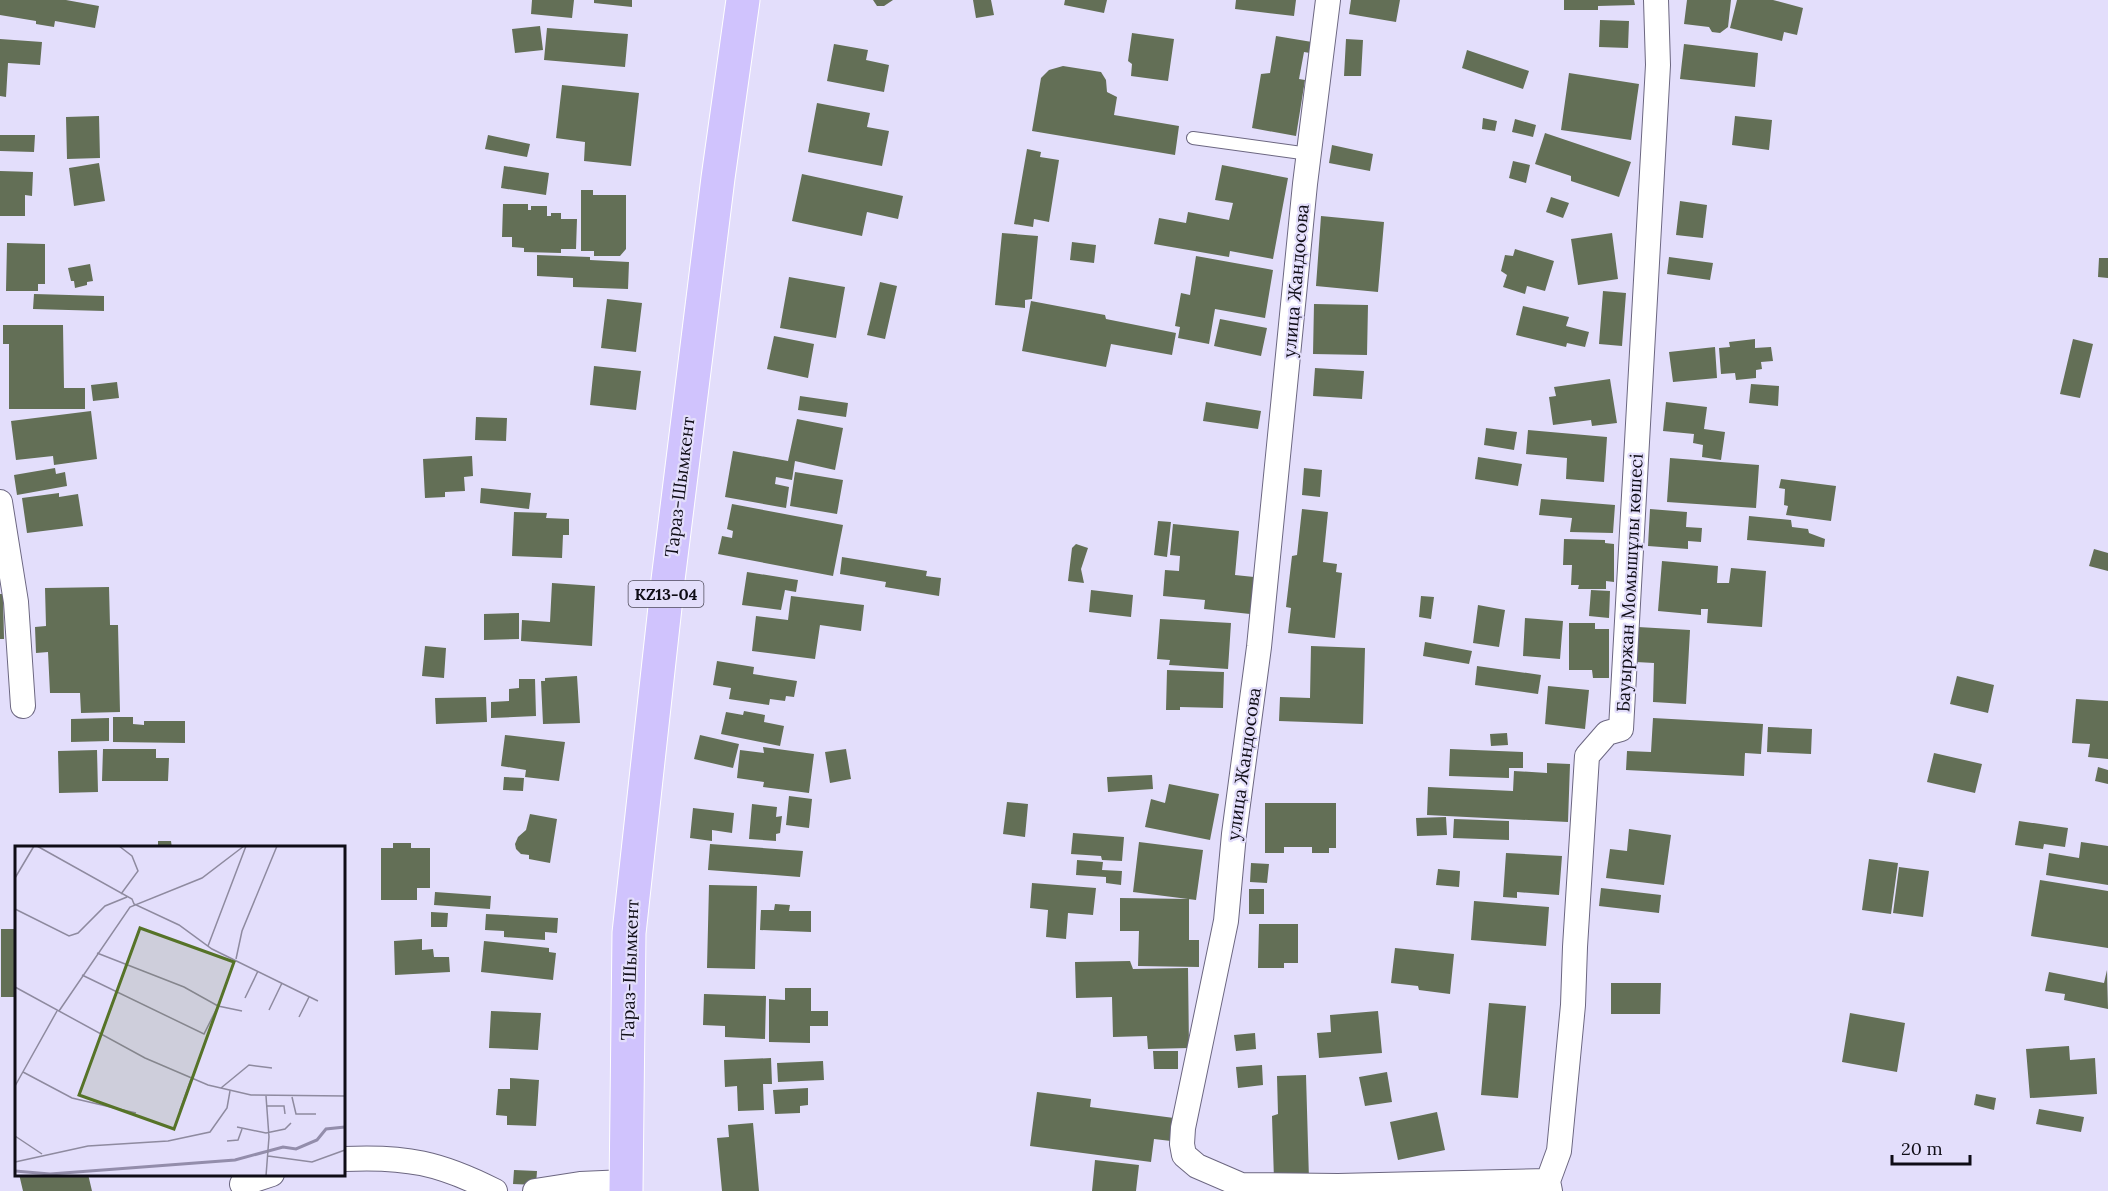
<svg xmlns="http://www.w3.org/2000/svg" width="2108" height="1191" font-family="Lora,serif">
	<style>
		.building { fill: #636f56 }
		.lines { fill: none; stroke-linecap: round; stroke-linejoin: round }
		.service-casing { stroke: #6c6781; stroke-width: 14 }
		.minor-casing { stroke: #6c6781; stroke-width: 26 }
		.primary-casing { stroke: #fff; stroke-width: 35 }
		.service { stroke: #fff; stroke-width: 12 }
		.minor { stroke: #fff; stroke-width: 24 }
		.primary { stroke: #d0c3fd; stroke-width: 33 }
		.labels { text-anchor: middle; stroke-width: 4.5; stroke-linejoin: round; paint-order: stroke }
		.shield { fill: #e3defb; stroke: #4f4c5b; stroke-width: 1.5 }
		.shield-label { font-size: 16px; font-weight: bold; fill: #0f0d16 }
		.street-label { font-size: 18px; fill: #0f0d16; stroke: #e3defb }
		.inset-river { fill: none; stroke: #938dab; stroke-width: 3 }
		.inset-road { fill: none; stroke: #8e8a9f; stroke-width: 1.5 }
		.view { fill: #567328; fill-opacity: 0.15; stroke: #567328; stroke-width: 3 }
		.inset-edge { fill: none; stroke: #0f0d16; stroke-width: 3 }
	</style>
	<rect width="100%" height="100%" fill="#e3defb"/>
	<path class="building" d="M0,0H66L99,6L95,28L55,21L54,27L36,24V21L0,15Z
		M532,0H574L572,18L531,14Z
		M594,0H632V7L594,3Z
		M873,0H893L884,6H877Z
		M973,0H991L994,15L976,18Z
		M1065,0H1107L1104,13L1064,5Z
		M1236,0H1296L1294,16L1235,9Z
		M1351,0H1400L1396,22L1349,14Z
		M1564,0H1634L1635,5L1598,6V10H1564Z
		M1687,0H1731L1728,27L1720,33L1712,32L1709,27L1684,24Z
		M1737,0H1773L1803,8L1797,35L1784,32L1782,41L1730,28Z
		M1600,20L1629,21L1628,48L1599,47Z
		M540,26L543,50L515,53L512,29Z
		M547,28L628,34L625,67L544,60Z
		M1132,33L1174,39L1168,81L1131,76L1132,64L1128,61Z
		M1276,36L1312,42L1310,53L1304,52L1299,79L1305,80L1296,136L1252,128L1261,74L1270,73Z
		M0,39L42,42L40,65L8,63L6,97L0,96Z
		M1346,39L1363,40L1361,76H1344Z
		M834,44L868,50L866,60L889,65L884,92L827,81Z
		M1684,44L1758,53L1755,87L1680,79Z
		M1467,50L1529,71L1523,89L1462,68Z
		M1063,66L1101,72L1106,80L1107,92L1117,97L1114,115L1179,126L1175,155L1032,131L1041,78L1049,70Z
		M1569,73L1639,84L1631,140L1561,130Z
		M562,85L639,93L631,166L584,161L585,142L556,138Z
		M817,103L870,113L867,127L889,131L882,166L808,152Z
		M99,116L100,158L67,159L66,117Z
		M1735,116L1772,120L1769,150L1732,145Z
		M1483,118L1497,121L1495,131L1482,129Z
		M1515,119L1536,125L1533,137L1512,132Z
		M1545,133L1631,162L1619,197L1571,181V176L1535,164Z
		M0,135H35L34,152L0,151Z
		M488,135L530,144L527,157L485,149Z
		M1332,145L1373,154L1370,171L1329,163Z
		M1027,149L1041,152L1040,157L1059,160L1049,222L1034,219L1033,227L1014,224Z
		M1513,161L1530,165L1526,183L1509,178Z
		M99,163L105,201L74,206L69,168Z
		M1222,165L1288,178L1273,259L1230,251L1229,257L1154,244L1159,218L1186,223L1188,212L1229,220L1233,203L1215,200Z
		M504,166L549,173L546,195L501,188Z
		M0,171L33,172L32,196L25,195V216H0Z
		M802,174L903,196L898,219L867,212L862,236L792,221Z
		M581,190H593V195H626V249L620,256H594V251H581Z
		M1551,197L1569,203L1563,218L1546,212Z
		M1680,201L1707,205L1703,238L1676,235Z
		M503,204H528V210H531V206H547V216H551V213H561V219H577L576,249H561V253L524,252V248L512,247V237H502Z
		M1321,216L1384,222L1378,292L1316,286Z
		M1002,233L1038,236L1032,299L1025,300V308L995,305Z
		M1612,233L1618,279L1578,285L1571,239Z
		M1072,242L1096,245L1094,263L1070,260Z
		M7,243L45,244V284H38V291H6Z
		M1515,249L1554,261L1545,291L1527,286L1525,294L1503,287L1507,275L1501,271L1505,255L1513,256Z
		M537,255L590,257V260L629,262L628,289L573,287V278L537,276Z
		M1196,256L1273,270L1265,318L1215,309L1209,344L1178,338L1180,327L1175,326L1181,293L1190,295Z
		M1669,257L1713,263L1710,280L1667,274Z
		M2099,258H2108V278L2098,277Z
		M90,264L93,281L87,282V285L75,288L74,281H71L68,268Z
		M789,277L845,287L836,338L780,328Z
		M880,282L897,286L885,339L867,335Z
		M1603,291L1626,293L1622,346L1599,344Z
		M34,294L104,296V311L33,309Z
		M607,299L642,303L636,352L601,348Z
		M1031,301L1105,315L1106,319L1176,333L1172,355L1111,344L1106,367L1022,351Z
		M1314,304L1368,305L1367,355L1313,354Z
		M1523,306L1569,317L1566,326L1589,332L1585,347L1567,343L1566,347L1516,335Z
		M1220,319L1267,328L1261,356L1214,346Z
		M3,325H63L64,388H85V409H9V344H3Z
		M774,336L814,344L808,378L767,369Z
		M1755,339V348L1771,347L1773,361L1761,362L1762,369L1756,370V378L1736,380L1735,373L1721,374L1719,348L1730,347L1729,342Z
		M2073,339L2093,344L2080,398L2060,394Z
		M1715,347L1717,378L1673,382L1669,352Z
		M594,366L641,371L636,410L590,405Z
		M1315,368L1364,371L1362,399L1313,396Z
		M1610,379L1617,423L1592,426L1591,420L1553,425L1549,397L1556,396L1554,387Z
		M117,382L119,398L93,401L91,385Z
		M1751,384L1779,386L1778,406L1749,403Z
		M800,396L848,403L846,417L798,410Z
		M1206,402L1261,411L1258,429L1203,421Z
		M1666,402L1707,407L1704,429L1725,432L1721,460L1702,457L1703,445L1693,443L1694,434L1663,431Z
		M91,411L97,459L54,465L53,456L16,460L11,421Z
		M476,417L507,418L506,441L475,440Z
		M797,419L843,428L835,470L795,461L792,480L776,477L775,484L789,487L786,508L725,497L733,451L788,461Z
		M1486,428L1517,432L1514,450L1484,445Z
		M1528,430L1607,437L1604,482L1566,479L1567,458L1526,454Z
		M472,456L473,476L464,477L465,491L445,492V497L425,498L423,459Z
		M1478,457L1522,464L1518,486L1475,479Z
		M1670,458L1759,465L1756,508L1667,502Z
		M55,468L56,474L65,472L67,486L17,495L14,475Z
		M1304,468L1322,470L1320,497L1302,495Z
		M795,472L843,480L837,514L790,506Z
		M1781,479L1836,486L1831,521L1786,515L1788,506L1784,505L1785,489L1779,488Z
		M481,488L531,493L529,509L480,503Z
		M59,493V497L78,494L83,526L27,533L22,498Z
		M1541,499L1615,505L1613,533L1570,532L1572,518L1539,515Z
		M732,504L843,525L833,576L718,554L722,536L732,538L733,531L727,529Z
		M1302,509L1328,512L1323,562L1337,564L1336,572L1342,573L1335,638L1288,633L1291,608L1286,607L1292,556L1297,555Z
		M1650,509L1687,512L1686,527L1702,528L1701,542L1688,541V549L1648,546Z
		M514,512L547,513L546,518L569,519V535H563L562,558L512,556Z
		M1749,516L1791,520L1792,527L1808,529L1809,533L1825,539L1824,547L1747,540Z
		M1158,521L1171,522L1167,557L1154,555Z
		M1173,524L1239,531L1235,575L1254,577L1250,614L1204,609L1205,600L1163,596L1165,570L1179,571L1180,556L1170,555Z
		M1564,539L1605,540V543L1614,544V582L1606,581V589H1578L1579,585H1571L1572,565H1563Z
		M1076,544L1088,548L1081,569L1084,583L1068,581L1072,548Z
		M2094,549L2108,553V571L2089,566Z
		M842,557L927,571L926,576L941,578L939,596L885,587L886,582L840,574Z
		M1662,561L1718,566L1717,583H1729L1731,568L1766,571L1762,627L1707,623L1708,609H1701V615L1658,611Z
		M747,572L798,580L796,592L785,590L781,610L742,605Z
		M552,583L595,586L592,646L521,641L522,620L550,622Z
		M109,587L110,625H118L120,712L81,713L80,693H50L48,652L36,653L35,627L46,626L45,588Z
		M1091,590L1133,595L1131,617L1089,612Z
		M1591,590L1610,591L1609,618L1589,616Z
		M0,594H3L4,639H0Z
		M791,596L864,605L861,631L820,625L815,659L752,651L756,616L788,620Z
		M1421,596L1434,597L1431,619L1419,617Z
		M1478,605L1505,610L1499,647L1473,643Z
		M519,613V639L484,640V614Z
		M1525,618L1563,621L1560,659L1523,656Z
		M1160,619L1231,623L1228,669L1169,665L1170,660L1157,659Z
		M1569,623H1595V629H1609V678H1593L1592,670H1569Z
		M1638,627L1690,630L1686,704L1653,702L1654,663L1636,662Z
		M1425,642L1472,651L1469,664L1423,656Z
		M425,646L446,648L444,678L422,676Z
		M1311,646L1365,648L1363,724L1279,721L1280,697L1310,698Z
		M717,661L754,667L753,674L797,681L794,697L786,696L785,701L770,699L769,705L729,699L731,688L713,685Z
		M1477,666L1541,675L1538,694L1475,685Z
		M1167,670L1224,672L1223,708L1180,707V710H1166Z
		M577,676L580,723L543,724L541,681H545V678Z
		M1957,676L1994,685L1988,713L1950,704Z
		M519,679H535L536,716L491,718V702L509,701V689L519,688Z
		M1548,686L1589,690L1585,729L1545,724Z
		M486,697L487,722L436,724L435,698Z
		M2076,699L2108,701V759L2088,757L2090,744L2072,743Z
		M744,711L765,715L764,722L784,726L780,746L721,734L726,712L743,715Z
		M113,717H133V724L144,725V721H185V743L113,742Z
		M109,718V741L71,742V719Z
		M1653,718L1763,724L1761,754L1745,753L1744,776L1626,770L1627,751L1651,752Z
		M1768,727L1812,729L1811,754L1767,752Z
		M1507,733L1508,745L1491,746L1490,734Z
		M505,735L565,742L559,781L525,777L526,770L501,766Z
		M700,735L739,744L733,768L694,759Z
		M763,747L814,754L809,793L763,787L764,782L737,778L740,750L764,753Z
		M103,749H156V758H169L168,781H102Z
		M846,749L851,779L830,783L825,752Z
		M1450,749L1523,752V768H1509V778L1449,776Z
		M97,750L98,792L59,793L58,751Z
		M1934,753L1982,764L1975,793L1927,782Z
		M1547,763L1570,764L1568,822L1427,815L1428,787L1513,791L1514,771L1547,773Z
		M2098,767L2108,770V784L2095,781Z
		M1152,775L1153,789L1108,792L1107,777Z
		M504,777L524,778L523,791L503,790Z
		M1169,784L1219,794L1210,840L1145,827L1151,799L1165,803Z
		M789,796L812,799L809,828L786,825Z
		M1007,802L1028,804L1025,837L1003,834Z
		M1265,803H1336V848H1329V853H1312V847H1284V853H1265Z
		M752,804L777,807L776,817L782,816L780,833L776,834V841L749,839Z
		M693,808L734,813L732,833L712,830V841L690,838Z
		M530,814L557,819L550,863L529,859V855L521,854L516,849L515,844L518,837L526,830Z
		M1446,817L1447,835L1417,836L1416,818Z
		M1454,819L1509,821V840L1453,838Z
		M2019,821L2068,828L2065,847L2044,844L2043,849L2015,845Z
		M1629,829L1671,835L1664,885L1606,878L1610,849L1627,851Z
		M1073,833L1124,837L1122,861L1102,860L1101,856L1071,854Z
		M158,841H171L172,848H158Z
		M1139,842L1203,850L1196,900L1133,892Z
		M2081,842L2108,846V885L2046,875L2049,853L2079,858Z
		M393,843H411V848H430V888H417V900H381V848H393Z
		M710,844L803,851L800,877L708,870Z
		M1506,853L1562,856L1559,895L1517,892V898L1503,897Z
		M1869,859L1898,863L1891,914L1862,910Z
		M1077,860L1103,862L1102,870L1122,871L1121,885L1106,883V877L1076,875Z
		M1251,863L1269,864L1267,883L1250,882Z
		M1899,867L1929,871L1923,917L1893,913Z
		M1438,869L1460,871L1459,887L1436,885Z
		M2040,880L2108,891V948L2031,936Z
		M1032,883L1096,888L1093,915L1068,913L1066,939L1046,937L1048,910L1030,908Z
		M709,885L757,886L755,969L707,968Z
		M1601,888L1661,895L1659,913L1599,906Z
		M1249,889H1264V914H1249Z
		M435,892L491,896L490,909L434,905Z
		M1120,898L1189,899V940H1199V967L1138,966L1139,931H1120Z
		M1474,901L1549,907L1546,946L1471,940Z
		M775,904L790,905L789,911H811V932L760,930L761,910H774Z
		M431,912L448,913L447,927H431Z
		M486,914L558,918L557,933L545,932V940L504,937V931L485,930Z
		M1259,924H1298V963H1284V968H1258Z
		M1,929H16V997H1Z
		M422,939V950L433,949L434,957H449L450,972L395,975L394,941Z
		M484,941L549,948V952L556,953L553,980L481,972Z
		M1395,948L1454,954L1450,994L1419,990L1418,986L1391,983Z
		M1130,961L1133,969L1188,968L1189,1048L1148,1049L1147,1036L1113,1037L1112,997L1076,998L1075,962Z
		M2107,970L2108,1009L2064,1000L2065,994L2045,991L2049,972L2104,983Z
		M1611,983H1661L1660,1014H1611Z
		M785,988H811V1011H828V1026H810V1043L769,1042V999L785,1000Z
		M704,994L766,996L765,1039L725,1037V1026L703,1025Z
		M1489,1003L1526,1006L1518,1098L1481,1095Z
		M491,1011L541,1013L538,1050L489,1048Z
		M1378,1011L1382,1053L1319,1058L1317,1033L1331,1032L1330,1015Z
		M1850,1013L1905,1023L1897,1072L1842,1062Z
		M1255,1033L1256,1049L1236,1051L1234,1035Z
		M2069,1046L2070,1060L2095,1058L2097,1094L2030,1098L2026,1049Z
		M1153,1051H1178V1069H1154Z
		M771,1058L772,1084H763L764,1110L738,1111L737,1086L725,1087L724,1060Z
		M823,1061L824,1080L778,1082L777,1063Z
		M1262,1065L1263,1085L1238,1088L1236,1067Z
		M1387,1072L1392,1102L1365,1106L1359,1077Z
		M1306,1075L1309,1180H1274L1272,1116L1278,1114L1277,1076Z
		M510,1078L539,1080L536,1126L507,1125V1116L496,1115L498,1089H510Z
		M808,1088V1105L800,1106V1113L775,1114L773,1090Z
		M1037,1092L1091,1099L1090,1107L1174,1118L1171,1141L1154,1139L1151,1162L1030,1146Z
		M1976,1094L1996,1098L1994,1110L1974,1105Z
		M2039,1109L2084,1117L2081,1132L2036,1124Z
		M1437,1112L1445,1150L1398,1160L1390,1122Z
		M753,1123L759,1191H722L717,1138L729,1137L728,1125Z
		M1095,1160L1139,1165L1136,1191H1092Z
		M514,1170L537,1171L536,1185L513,1184Z
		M19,1174H88L92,1191H23Z"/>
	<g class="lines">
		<defs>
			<path id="service" d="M1193,138L1309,154"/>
			<path id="minor" d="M1328,0L1305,184L1259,647L1234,834L1226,921L1183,1128L1182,1144L1184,1155L1197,1166L1241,1185L1338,1186L1548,1181
				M0,502L16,602L23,706
				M344,1159C406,1156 440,1163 495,1191
				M242,1184L272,1174
				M535,1191L580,1184L626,1182
				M1550,1191L1548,1181L1559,1151L1573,1005L1575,947L1587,756L1607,733L1621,729L1658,65L1656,0"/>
			<path id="primary" d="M626,1191L629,933L668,580L718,178L743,0"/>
		</defs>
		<use href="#service" class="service-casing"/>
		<use href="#minor" class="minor-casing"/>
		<use href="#primary" class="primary-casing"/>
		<use href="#service" class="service"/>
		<use href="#minor" class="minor"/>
		<use href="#primary" class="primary"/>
	</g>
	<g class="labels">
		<rect class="shield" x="628.5" y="581" width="75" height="26" rx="4.5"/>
		<g class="shield-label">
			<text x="666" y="600">KZ13-04</text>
		</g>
		<g class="street-label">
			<text transform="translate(1296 281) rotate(-85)" y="6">улица Жандосова</text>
			<text transform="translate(680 487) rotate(-83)" y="6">Тараз-Шымкент</text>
			<text transform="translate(1630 583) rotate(-87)" y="6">Бауыржан Момышұлы көшесі</text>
			<text transform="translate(1244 764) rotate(-82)" y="6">улица Жандосова</text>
			<text transform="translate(630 970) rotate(-88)" y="6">Тараз-Шымкент</text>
		</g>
	</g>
	<g transform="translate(15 846)">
		<rect width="330" height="330" fill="#e3defb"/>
		<path class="inset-river" d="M0,325L35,328L220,314L268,301L281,303L302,294L311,283L330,281"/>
		<path class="inset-road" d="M22,0L117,53L119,58L164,79L197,103L303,155M104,0L117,10L123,25L106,48M0,32L19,0M0,63L54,90L63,87L90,60L112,51M193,100L231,0M82,107L169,141L203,160L227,165M221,113L227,85L262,0M67,129L189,188L203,160M0,141L130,212L193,239L236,249L330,250M230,152L243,125M254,164L267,137M44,165L115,61L187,32L229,0M284,171L294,151M8,226L57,252L121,267M0,240L42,165M206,242L234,219L257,222M251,250L254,291L251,330M277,251L281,268H301M252,260H269L270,268M165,264L176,233M222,281L251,287L270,283L276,277M0,290L27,308M212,295L223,294L227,283M253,310L297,316L330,304M0,316L73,300L153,295L195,286L212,262L215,245"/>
		<path class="view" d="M125,82L219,116L159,283L64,249Z"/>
		<rect width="330" height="330" class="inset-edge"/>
	</g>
	<path d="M1892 1155v9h78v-9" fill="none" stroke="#0f0d16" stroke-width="3"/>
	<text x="1901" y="1155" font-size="18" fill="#0f0d16" stroke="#e3defb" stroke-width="4.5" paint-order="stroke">20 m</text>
</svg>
